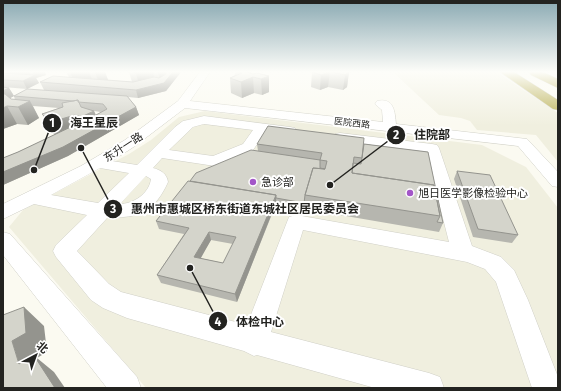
<svg xmlns="http://www.w3.org/2000/svg" width="561" height="391" font-family="'Fira Sans','Noto Sans SC',sans-serif">
	<style>
		.built { fill: #f0efdf }
		.lines { fill: none; stroke-linecap: round; stroke-linejoin: round }
		.minor-casing { stroke: #d0d0c7; stroke-width: 1 }
		.highway-casing { stroke: #d7d7d7; stroke-width: 1 }
		.minor { fill: #fff; fill-rule: evenodd }
		.highway { fill: #b6ac4f; fill-rule: evenodd }
		.wall { fill: #b6b6af; fill-rule: evenodd }
		.shaded-wall { fill: #94948e }
		.building { fill: #d4d4cb; stroke: #94948e; fill-rule: evenodd }
		.poi-dot { fill: #a356c8; stroke: #fff; stroke-width: 1.5 }
		.labels { text-anchor: middle; stroke-width: 4; stroke-linejoin: round; paint-order: stroke }
		.far-street-label { font-size: 9px; fill: #232320; stroke: #fff }
		.street-label { font-size: 11px; fill: #232320; stroke: #fff }
		.poi-label { font-size: 11px; fill: #232320; stroke: #fff; text-anchor: start }
		.leader { fill: none; stroke: #232320; stroke-width: 1.5 }
		.callout-dot { fill: #232320; stroke: #fff; stroke-width: 1.5 }
		.mark-label { font-size: 12px; text-anchor: middle; font-weight: bold; fill: #fff }
		.callout-label { font-size: 12px; text-anchor: middle; font-weight: bold; fill: #232320; stroke: #fff; stroke-width: 4; stroke-linejoin: round; paint-order: stroke }
	</style>
	<rect width="100%" height="100%" fill="#fbfaf1"/>
	<path class="built" d="M402,72H497L558,113V162L536,135L477,130L470,121L461,118L439,115L394,73H404Z
		M205,111L482,145L526,167L558,208V388H146L9,227L23,210L129,154L151,140L179,117Z"/>
	<g class="lines">
		<defs>
			<path id="minor" d="M200,72H210L190,101L383,122L382,110L375,104L377,101C394,97 395,112 396,124L527,139L558,172V187L552,186L518,146L185,108L135,146L112,161L137,165L175,127L183,121L188,120L204,116L290,127L295,128L297,131L295,134L290,135L266,132L253,150L221,164L215,166L162,158L153,168C161,170 167,174 168,182C155,211 139,219 108,217L77,251L109,284L121,292L247,325L289,217L296,215L449,242L426,152L340,141L335,140L333,137L335,134L340,133L432,144L437,145L439,148L472,246L501,257L514,270L528,300L558,377V388H532L496,282L485,269L467,262L303,230L271,332L429,373L440,377L444,388H375L257,355L254,356L244,351L127,318L103,308L91,300L56,257L53,251L56,245L87,215L34,204L3,219V204L81,166L125,140L178,101ZM204,124L253,130L243,144L213,156L169,150L193,127ZM100,168L129,173L98,203L51,195ZM146,176L151,179C149,194 133,204 120,204Z
				M3,232L10,234L137,377L141,388H107L3,255Z"/>
			<path id="highway" d="M500,72H514L558,100V110L553,109Z
				M529,72H543L558,79V88L531,75Z"/>
		</defs>
		<use href="#minor" class="minor-casing"/>
		<use href="#highway" class="highway-casing"/>
		<use href="#minor" class="minor"/>
		<use href="#highway" class="highway"/>
	</g>
	<path class="wall" d="M7,72H45L46,75L36,78L39,83L27,89L3,87V73H8Z
		M66,72H105L108,80L132,82L129,72H181L166,91L138,98L128,97L136,107L139,115L68,156L3,185V158L18,152L55,135L52,132L42,114L59,108L33,106L39,118L28,125L17,124L3,129V87L9,88L14,96L10,98L11,99L15,100L14,96L44,90L40,82L69,77ZM94,111L101,112L96,115Z
		M235,72H251V73L253,74L257,73L269,92L262,95L254,93L242,98L231,93L230,78L235,75Z
		M312,72H349L347,87L343,90L328,87L320,90L311,87Z
		M257,144H364L428,152L443,223L439,232L276,204L237,302L161,283L157,275L184,234L159,229L156,221L190,181L258,151ZM211,240L233,244L223,263L200,258Z
		M457,171L518,235L512,243L473,237L454,179Z"/>
	<path class="shaded-wall" d="M10,72H29L32,76L14,80Z
		M33,72H45L46,75L36,78L39,83L27,89L23,81L35,75Z
		M70,72H89L93,81L76,85Z
		M95,72H105L108,80L99,83Z
		M142,72H153L156,84L140,89L136,73Z
		M158,72H181L166,91L138,98L136,90L161,84Z
		M247,72H251V77H253L254,93L242,98L241,82Z
		M325,72H330L328,87L320,90L321,75Z
		M349,72L347,87L343,90L345,75Z
		M269,76V92L262,95L261,79Z
		M9,88L14,96L3,102V91Z
		M30,101L39,118L28,125L18,107Z
		M7,106L17,124L3,129V108Z
		M136,107L139,115L68,156L3,185V172L88,133L81,117L94,111L100,126Z
		M75,115L83,133L60,140L51,122Z
		M276,195V203L237,302L235,294Z
		M209,232L211,240L197,265L194,257Z
		M24,307L44,326L47,352L37,358L54,372L65,388H55L19,364L12,341Z"/>
	<path class="building" d="M133,72H142L136,73Z
		M166,72H173L164,83L136,90L40,82L53,76L133,82L154,77L159,78L166,74Z
		M238,72H248H247L253,74L257,73L269,76L261,79L253,77L241,82L230,78L242,73Z
		M312,72H329L321,75Z
		M332,72H349L345,75Z
		M3,73L35,75L23,81L3,80Z
		M3,87L9,88L3,91Z
		M27,89L127,96L136,107L63,147L3,172V158L18,152L79,123L85,126L98,120L96,115L107,109L103,104L78,102V100L73,101L14,96Z
		M3,94H5L11,99L30,101L18,107L7,106L3,108Z
		M78,100L81,107L94,111L81,117L75,115L51,122L42,114L63,107L62,103Z
		M268,126L364,138L362,158L354,157L352,173L434,185L440,216L305,195L313,168L325,169L327,161L320,160L322,153L257,144Z
		M364,144L428,152L443,223L437,222L440,216L434,185L352,173L353,163L361,164Z
		M251,150L320,160V168L325,169L313,168L305,195L304,203L276,198V195L190,181L196,173Z
		M457,171L490,175L518,235L478,229Z
		M188,181L276,195L235,294L157,275L189,228L156,221ZM209,232L236,237L223,263L194,257Z
		M24,307L26,333L12,341L19,364L33,354L55,388H3V315Z"/>
	<linearGradient id="sky" x2="0" y2="1"><stop stop-color="#8baab3"/><stop offset="0.57" stop-color="#fdfdf9"/><stop offset="1" stop-color="#fdfdf9" stop-opacity="0"/></linearGradient>
	<rect width="561" height="126" fill="url(#sky)"/>
	<g class="poi-dot">
		<circle cx="253" cy="182" r="4"/>
		<circle cx="410" cy="193" r="4"/>
	</g>
	<g class="labels">
		<g class="far-street-label">
			<text transform="translate(352 123) rotate(6)" y="3">医院西路</text>
		</g>
		<g class="street-label">
			<text transform="translate(123 147) rotate(-33)" y="4">东升一路</text>
		</g>
		<g class="poi-label">
			<text x="261" y="186">急诊部</text>
			<text x="418" y="197">旭日医学影像检验中心</text>
		</g>
	</g>
	<path class="leader" d="M34 170L52 123M330 185L396 135M81 148L113 209M190 268L218 321"/>
	<g class="callout-dot">
		<circle cx="34" cy="170" r="4"/>
		<circle cx="330" cy="185" r="4"/>
		<circle cx="81" cy="148" r="4"/>
		<circle cx="190" cy="268" r="4"/>
		<circle cx="52" cy="123" r="10"/>
		<circle cx="396" cy="135" r="10"/>
		<circle cx="113" cy="209" r="10"/>
		<circle cx="218" cy="321" r="10"/>
	</g>
	<g class="mark-label">
		<text x="52" y="127">1</text>
		<text x="396" y="139">2</text>
		<text x="113" y="213">3</text>
		<text x="218" y="326">4</text>
	</g>
	<g class="callout-label">
		<text x="94" y="127">海王星辰</text>
		<text x="432" y="139">住院部</text>
		<text x="245" y="213">惠州市惠城区桥东街道东城社区居民委员会</text>
		<text x="260" y="326">体检中心</text>
	</g>
	<rect width="561" height="391" fill="none" stroke="#232320" stroke-width="8"/>
	<g transform="translate(36 355) rotate(41)" stroke="#ffffff" stroke-width="3" paint-order="stroke">
	<path d="M0-3L7 15L0 10L-7 15Z" fill="#232320"/>
	<text y="-6" font-size="11" font-weight="bold" text-anchor="middle" fill="#232320">北</text>
	</g>
</svg>
